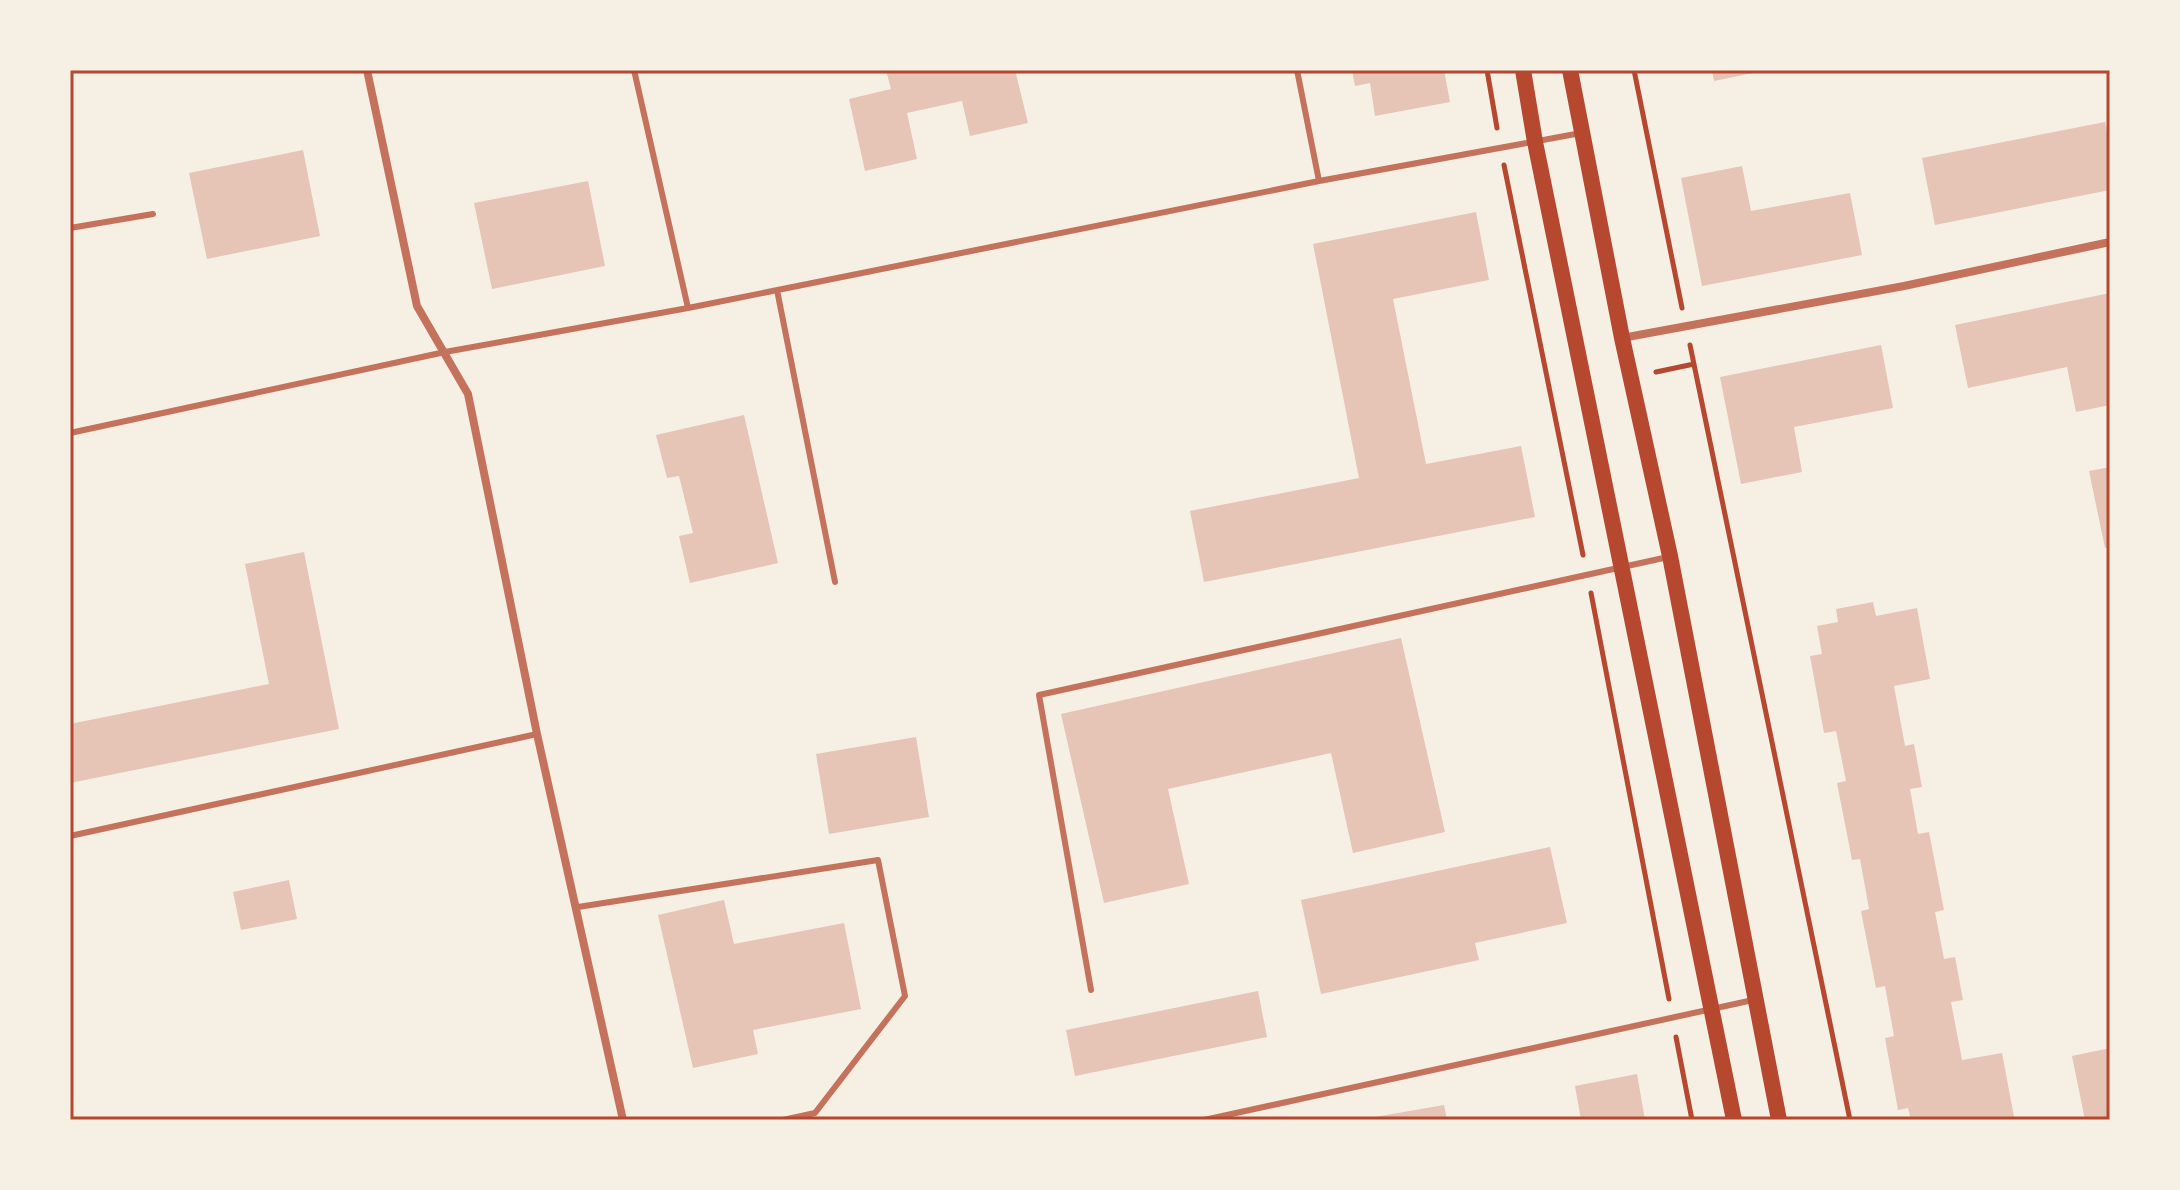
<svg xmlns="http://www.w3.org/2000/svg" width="2180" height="1190" font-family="Barlow,sans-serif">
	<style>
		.building { fill: #e6c5b7 }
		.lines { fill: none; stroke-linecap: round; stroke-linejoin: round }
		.path { stroke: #b5482f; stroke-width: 5 }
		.service { stroke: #c5725c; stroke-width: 6 }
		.minor { stroke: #c5725c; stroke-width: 8 }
		.secondary { stroke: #b5482f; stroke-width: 16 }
		.neatline { fill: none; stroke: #b5482f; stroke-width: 3 }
	</style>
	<rect width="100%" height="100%" fill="#f6efe4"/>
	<path class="building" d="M886,70H1015L1028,123L970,136L962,101L907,113L917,159L865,171L849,99L891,89Z
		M1352,70H1444L1450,102L1375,116L1370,83L1355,86Z
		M1712,70H1762L1763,71L1714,81Z
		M2105,122L2110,147V190L1935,225L1922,158Z
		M303,150L320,236L207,259L189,173Z
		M1742,166L1751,211L1850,193L1862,255L1702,286L1681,178Z
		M588,181L605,266L492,289L474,203Z
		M1476,212L1489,280L1393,299L1426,464L1521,446L1535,517L1204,582L1190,511L1359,478L1313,244Z
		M2110,293V405L2076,412L2067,367L1968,388L1955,325Z
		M1881,345L1893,408L1794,427L1802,472L1741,484L1720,377Z
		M744,415L778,563L690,583L679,536L693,533L679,476L667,478L656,435Z
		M2110,467V547L2105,548L2089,471Z
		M304,552L339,729L70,783V724L269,684L245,564Z
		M1873,602L1876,616L1917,608L1930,679L1894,686L1905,746L1914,744L1922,787L1910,789L1918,834L1929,832L1944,910L1935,912L1944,959L1955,957L1963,1000L1951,1002L1962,1060L2002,1053L2014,1117L2000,1120H1911L1908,1108L1898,1110L1885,1038L1894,1036L1885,986L1876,988L1861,911L1869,909L1860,859L1852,860L1837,783L1846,781L1836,731L1824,733L1810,656L1822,654L1817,626L1838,622L1836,609Z
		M1401,638L1445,832L1353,853L1331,753L1168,789L1189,884L1104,903L1061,714Z
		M916,737L929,817L829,834L816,754Z
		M1550,847L1567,923L1475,943L1479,960L1321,994L1301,900Z
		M289,880L297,919L241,930L233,892Z
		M724,900L734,944L844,923L861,1009L753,1030L758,1054L693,1068L658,915Z
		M1258,991L1267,1037L1075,1076L1066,1030Z
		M2110,1048V1117L2085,1120L2072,1056Z
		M1637,1074L1645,1120H1581L1575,1086Z
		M1444,1105L1447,1120H1369V1118Z"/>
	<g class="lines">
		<path class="path" d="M1487,70L1497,128
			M1634,70L1682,308
			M1504,165L1583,555
			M1690,345L1850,1120
			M1656,372L1694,364
			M1591,593L1669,999
			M1676,1037L1692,1120"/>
		<path class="service" d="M634,70L688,308
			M1297,70L1319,181
			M70,228L153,214
			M777,290L835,582
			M70,433L445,352L688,308L1319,181L1581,133
			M70,836L537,734
			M578,907L878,860L905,996L815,1113L783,1120
			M1091,990L1039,695L1668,557
			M1204,1120L1753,1000"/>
		<path class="minor" d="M367,70L417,306L468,394L537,734L623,1120
			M1622,338L1904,286L2110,242"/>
		<path class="secondary" d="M1523,70L1535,142L1734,1120
			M1570,70L1622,338L1670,556L1779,1120"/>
	</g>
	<rect width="2180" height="1190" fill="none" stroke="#f6efe4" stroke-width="144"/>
	<rect x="72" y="72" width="2036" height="1046" class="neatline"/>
</svg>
